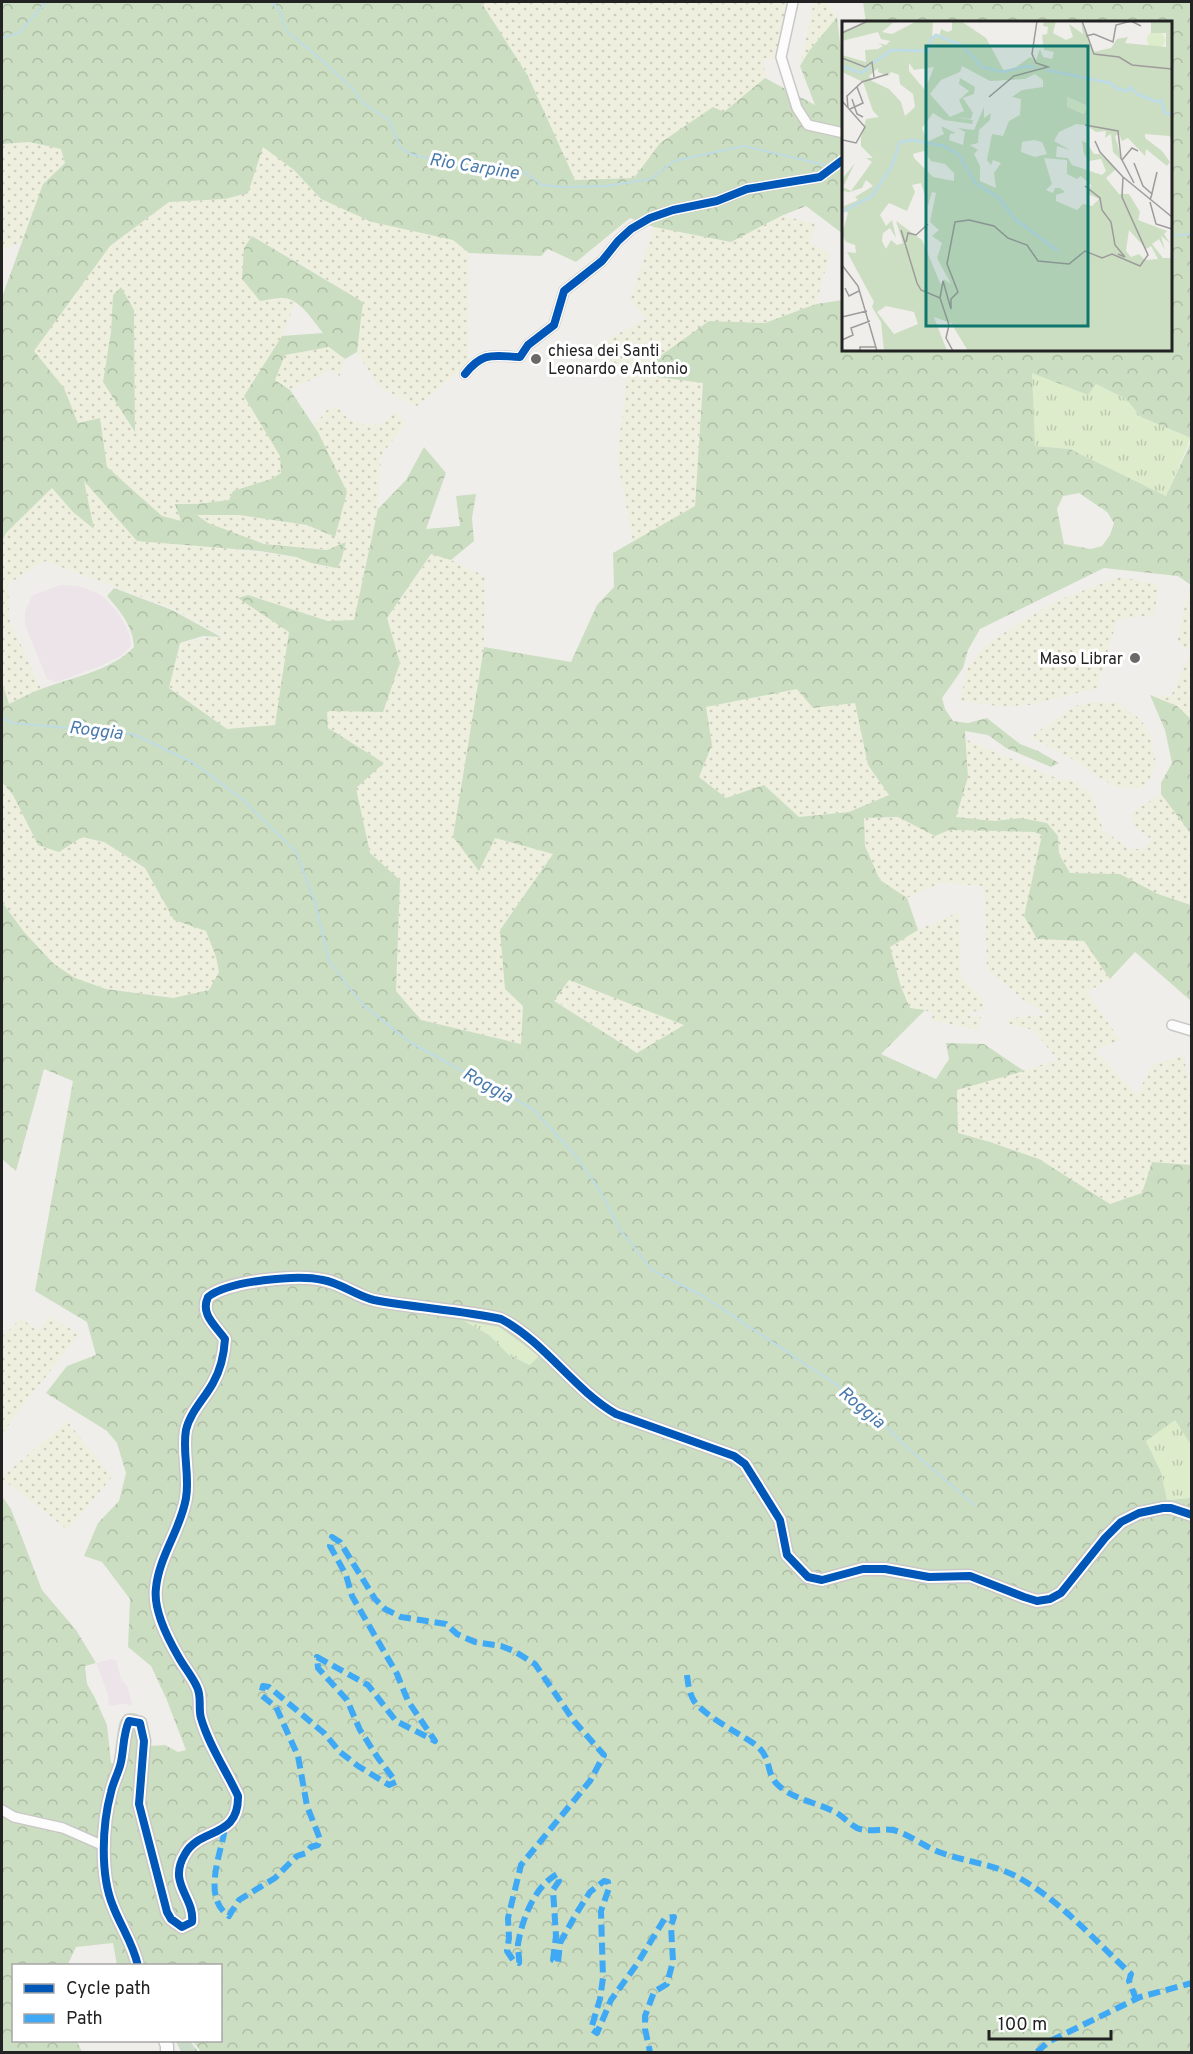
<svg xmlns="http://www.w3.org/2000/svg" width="1193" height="2054" font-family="Overpass,sans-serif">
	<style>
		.industrial { fill: #ede4e9 }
		.farmland { fill: url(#farmland-dots); fill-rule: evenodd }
		.grass { fill: url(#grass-tufts) }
		.forest { fill: url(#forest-crowns); fill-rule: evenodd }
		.cemetery { fill: url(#cemetery-stones) }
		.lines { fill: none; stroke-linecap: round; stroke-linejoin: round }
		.stream { stroke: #bfdbe3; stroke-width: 2 }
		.minor-casing { stroke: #c9c8c7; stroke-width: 12 }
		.tertiary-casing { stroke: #c9c8c7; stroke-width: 15 }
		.minor { stroke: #fdfcfc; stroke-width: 9 }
		.tertiary { stroke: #fdfcfc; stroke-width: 12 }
		.quiet { stroke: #3fa9f5; stroke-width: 6; stroke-dasharray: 12 6; stroke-linecap: butt }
		.cycleway-casing { stroke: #fff; stroke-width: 11 }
		.cycleway { stroke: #0057b8; stroke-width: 8 }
		.poi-dot { fill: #6a6968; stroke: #fff; stroke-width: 2 }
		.labels { text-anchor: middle; stroke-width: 6; stroke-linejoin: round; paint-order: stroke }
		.poi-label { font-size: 16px; fill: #222; stroke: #fff; text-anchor: start }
		.water-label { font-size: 18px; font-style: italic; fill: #4a7aab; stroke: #fff }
		.inset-river { fill: none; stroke: #bfdbe3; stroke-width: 3 }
		.inset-road { fill: none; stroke: #9e9c9b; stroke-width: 1.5 }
		.view { fill: #0f766e; fill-opacity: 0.15; stroke: #0f766e; stroke-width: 3 }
		.inset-edge { fill: none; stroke: #222; stroke-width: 3 }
	</style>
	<defs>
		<pattern id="farmland-dots" width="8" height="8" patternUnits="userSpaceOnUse" patternTransform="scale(1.5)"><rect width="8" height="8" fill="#efefdf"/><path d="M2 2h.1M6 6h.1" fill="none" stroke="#cdcdbf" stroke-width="1.8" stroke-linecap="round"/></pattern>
		<pattern id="grass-tufts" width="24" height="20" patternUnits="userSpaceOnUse" patternTransform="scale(1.5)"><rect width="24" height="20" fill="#ddeccb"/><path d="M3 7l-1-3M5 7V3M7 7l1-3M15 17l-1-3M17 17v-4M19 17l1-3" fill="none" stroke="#bdcaae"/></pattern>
		<pattern id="forest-crowns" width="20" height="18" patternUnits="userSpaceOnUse" patternTransform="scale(1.5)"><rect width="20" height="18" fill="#cbdec1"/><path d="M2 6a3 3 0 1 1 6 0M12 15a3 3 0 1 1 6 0" fill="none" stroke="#aebea6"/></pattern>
		<pattern id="cemetery-stones" width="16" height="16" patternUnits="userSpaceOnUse" patternTransform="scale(1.5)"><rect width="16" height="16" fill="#cadbca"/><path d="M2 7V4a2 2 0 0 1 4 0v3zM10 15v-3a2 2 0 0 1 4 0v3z" fill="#adbcad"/></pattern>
	</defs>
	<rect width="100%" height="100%" fill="#f0eeeb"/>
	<path class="industrial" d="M60,585L78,586L97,593L105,598L119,614L130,635L131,646L121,656L98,667L57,682L47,679L25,625V611L33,595Z
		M111,1659L116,1660L121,1679L128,1688L132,1705L122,1704L109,1706L108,1694L96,1663Z"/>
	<path class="farmland" d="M481,2H789L775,60L764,58L765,78L724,112L660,143L634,178L575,180L528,76Z
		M814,2H827L837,17L809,51L800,66Z
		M29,142L61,149L65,164L43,184L21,243L2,250V144Z
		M262,146L294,170L321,199L372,222L453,240L469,253L468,364L417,406L379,387L357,352L363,302L298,262L252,236L260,301L288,298L295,303L282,336L244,396L280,456L281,473L271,479L233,491L229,500L196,504H175L182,521L162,516L107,467L100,419L78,423L64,388L33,351L110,246L169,202L225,199ZM113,295L134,311L135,431L111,332Z
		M781,216L816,223L810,243L830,253L816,304L765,323L709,322L636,374L703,383L695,506L633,542L617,458L627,376L593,347L646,319L630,300L654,227L731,242Z
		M329,347L345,359L340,376L331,370L290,390L274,380L284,355Z
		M338,407L349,420L367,425L384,423L394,412L406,422L381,456L378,509L354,620L328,621L248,595L239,598L289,632L276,725L227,729L169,687L181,644L204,638L224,637L172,608L45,561L8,584L9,619L41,689L9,704L2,682V542L6,533L52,488L73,512L93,529L83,479L215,547L296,557L311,563L329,568L327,550L306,547L290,548L253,541L207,523L197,515H239L307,525L335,536L347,492L314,426L327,410Z
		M432,554L451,560L485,576L484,647L453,837L479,870L495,838L553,854L500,930L523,1006L521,1044L421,1020L396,991L400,880L370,853L356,788L383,762L328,728L327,711H383L400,663L387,618Z
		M1118,577L1159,584L1154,615L1117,620L1097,688L1030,705L998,706L960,701L968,667L986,644L1054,602Z
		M1190,584L1192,585V651L1177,642Z
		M1191,652V719L1177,706L1150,695L1171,696Z
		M797,689L813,708L855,702L868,765L889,795L849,812L799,817L764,785L726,798L699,777L712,745L706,707Z
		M1094,702L1119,703L1141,720L1150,734L1156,763L1150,778L1142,788H1116L1072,759L1030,737L1075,706Z
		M965,739L1056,778V781L1071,779L1092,794L1103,830L1130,849H1143L1152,840L1135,827L1131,813L1161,794L1191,834V905L1158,894L1120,874L1070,873L1059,854L1058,836L1021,818L994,821L956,818L968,777Z
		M2,782L13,795L38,845L59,852L81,837L103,842L145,868L174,920L206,931L216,957L219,972L210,990L173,998L106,989L75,978L54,964L24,932L2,902Z
		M898,817L935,835L949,830L1034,832L1043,836L1024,916L1037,939L1084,941L1110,979L1087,992L1120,1040L1095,1050L1137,1095L1152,1065L1183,1055L1191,1089V1165L1152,1162L1142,1193L1111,1204L1039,1159L990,1142L958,1134L957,1090L1058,1060L1033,1030L1005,1023L1011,1018L1048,1015L1022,999L987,969L984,886L941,883L907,898L880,880L865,846L864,818Z
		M959,912L961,977L983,999L984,1010L970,1012L968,1016L981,1017L978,1030L932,1020L933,1012L910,1008L901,987L890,947L918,930Z
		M569,980L684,1025L637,1053L554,1000Z
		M49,1316L79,1334L2,1433V1337L21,1318L37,1331Z
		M67,1421L112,1477L68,1530L2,1479V1477Z"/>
	<path class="grass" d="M1032,372L1088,395L1096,384L1126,399L1141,417L1191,438L1166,496L1070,449L1034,446Z
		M462,1320L499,1327L539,1356L531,1365L509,1355L489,1335Z
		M1175,1419L1191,1445V1498L1167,1500L1161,1472L1146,1441Z"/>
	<path class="forest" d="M2,2H481L528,76L575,180L634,178L660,143L713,107L724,112L765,78L815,105L800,66L809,51L837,17L841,52H844L843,234L806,206L781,216L731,242L654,227L630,218L576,262L548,249L541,256L469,253L453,240L372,222L321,199L294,170L263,147L248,193L225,199L169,202L110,246L34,351L64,388L78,423L100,418L107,467L162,516L181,521L175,504H196L229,500L233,491L271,479L281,473L280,456L244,396L282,336L323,333C314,322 303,304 289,299C282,296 268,300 260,301L242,279L244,248L252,236L363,302L357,352L345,359L329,347L285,355L275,380L290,390L318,432L347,492L335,537L307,525L239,515H197L208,523L264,544L327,550L346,542L341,561L337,568L311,563L296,557L260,551L137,541L84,481L94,529L73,512L52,488L6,533L2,542V297L43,184L65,163L61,149L29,142L2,144Z
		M863,2H1191V438L1141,417L1126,399L1096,384L1088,395L1032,373L1035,446L1070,449L1166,496L1191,442V585L1178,576L1104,568L980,629L968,650L963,668L942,698L945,709L953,721L968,723L987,718L1020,744L1038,751L1059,763L1051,767L1006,748L988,735L965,731L968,777L956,817L994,821L1021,818L1047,823L1058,836L1059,854L1070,873L1120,874L1158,894L1191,905V1001L1135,952L1110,979L1084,941L1037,939L1024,916L1042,835L1034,832L949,830L935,836L898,817L864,818L865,846L880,880L907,898L918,930L890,947L901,987L910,1008L925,1010L881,1054L936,1079L949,1059L946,1043L984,1044L1024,1071L957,1090L958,1133L990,1142L1039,1159L1110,1204L1142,1193L1152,1162L1191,1165V1445L1175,1420L1146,1441L1161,1472L1167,1500L1191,1498V2052H201L193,2041L220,2040V1966L117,1965L113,1943L76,1947L68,1964L71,1965L14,1966V2040L77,2041L82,2052H2V1496L11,1509L42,1590L76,1630L96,1663L85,1666L87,1684L95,1698L107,1725L111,1763L115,1764C116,1756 117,1726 120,1721C122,1717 126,1714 131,1713C147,1712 149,1735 150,1746L165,1745L178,1752L186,1750L166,1698L151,1666L128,1647L130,1599L102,1562L84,1556L98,1523L119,1501L126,1473L117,1443L107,1431L46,1393L67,1366L96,1355L87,1322L35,1291L73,1081L44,1069L16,1171L2,1159V902L24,932L54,964L75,978L106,989L173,998L209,990L219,972L216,957L206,931L174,920L145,868L104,842L82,837L59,852L38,845L13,795L2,782V682L9,704C21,698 32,692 44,688C74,677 112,670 134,647C133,626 120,611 107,596L114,588L172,610L221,637L203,636L180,643L169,688L227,729L275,725L289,632L238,598L248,595L328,621L354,620L378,509L406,480L424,447L446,473L426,529L460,526L456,496L476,494L472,518L474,541L451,560L431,554L387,618L400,663L383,712L327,711L328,728L384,763L356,788L370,853L400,880L396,991L421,1020L521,1044L523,1006L505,989L500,930L553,854L495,838L479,871L453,837L484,647L571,662L597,605L614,587L613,553L695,506L703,383L635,374L709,321L765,323L816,304L843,300L844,350H1170V22H866ZM1079,493L1107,512L1114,523L1110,535L1102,546L1091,549L1064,544L1057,509L1063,496ZM797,689L813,708L855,703L868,765L889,795L849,812L799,817L764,785L726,798L699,777L712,745L706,707ZM569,980L684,1025L637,1053L554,1001ZM464,1321L499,1327L539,1356L530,1365L509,1355L489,1335Z
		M121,287L134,310L135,432L103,382L111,332L113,295Z
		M1150,695L1177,706L1191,719V834L1161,794V783L1172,763L1165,730Z"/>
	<path class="cemetery" d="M176,2041H190L198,2052H181Z"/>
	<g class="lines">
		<path class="stream" d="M271,2L279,9L286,31L315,54L354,90L362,102L389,120L400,147L410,154L418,156L467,167L522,171L542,185L564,187L606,186L651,179L674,161L744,146L829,166
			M2,38L19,33L46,2
			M1170,236L1192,234
			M2,718L13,723L133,734L194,763L242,799L296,852L315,902L329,961L362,1004L411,1043L533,1109L574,1154L599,1189L621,1231L652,1270L703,1296L864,1403L903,1444L975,1505"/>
		<defs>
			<path id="minor" d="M793,2L781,57L797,108L808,125L844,133
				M465,374C483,351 493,356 520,357L528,345L554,325L564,291L602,261L618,241L631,229L650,218L673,210L717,201L747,189L820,177L844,159
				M1172,1025L1192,1031
				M2,1810L14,1817L63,1828L104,1846"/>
			<path id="tertiary" d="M138,1966C133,1943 121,1927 113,1906C100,1875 102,1825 111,1792C113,1782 119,1772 121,1762C124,1748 123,1734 129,1721L140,1723L144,1741L139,1804L167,1912L171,1919L182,1927L192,1922C195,1897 167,1884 185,1854C200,1827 239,1839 238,1796C226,1770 209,1746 201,1718C198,1708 202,1697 197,1687C192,1676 184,1667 178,1656C167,1637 153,1610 156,1588C159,1556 181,1529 186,1498C190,1475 182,1452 186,1430C190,1412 205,1398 213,1383C221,1369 224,1355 225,1339C215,1325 200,1314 208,1297C228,1281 298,1274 323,1280C341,1283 356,1296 374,1300C416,1308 460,1310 501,1319C546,1343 573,1389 616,1414L734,1456L745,1464L780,1520L787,1555L808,1577L822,1580L863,1569H885L929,1577L970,1576L1024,1597L1037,1601L1050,1599L1061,1593L1105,1538L1121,1522L1139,1513L1163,1508H1171L1192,1515
				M165,2040L167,2046V2052"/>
		</defs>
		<use href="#minor" class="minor-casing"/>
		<use href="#tertiary" class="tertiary-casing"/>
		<use href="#minor" class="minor"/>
		<use href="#tertiary" class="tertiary"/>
		<path class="quiet" d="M687,1675C688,1683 689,1693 694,1701C705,1716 738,1733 753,1743C774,1757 764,1772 778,1785C794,1800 816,1802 835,1812C843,1816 849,1824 857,1828C868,1833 882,1828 893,1830C909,1834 923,1846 939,1852C965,1862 996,1864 1021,1879C1064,1904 1095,1941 1131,1974L1129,1981L1136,1999
			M222,1831L224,1834C219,1858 203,1899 229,1916L239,1900L275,1878L297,1856L306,1853L311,1847L318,1845L320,1839L307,1806L298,1756L276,1707L261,1695L263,1686L269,1687L324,1733L340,1752L358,1766L389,1785L396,1782L378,1758L360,1730L347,1700L318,1668L317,1657L368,1685L396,1721L435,1741L408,1701L397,1674L352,1596L346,1575L330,1546L332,1537L340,1542L375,1599L385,1609L401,1617L446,1624L457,1634L475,1642L501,1646L514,1651L535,1664L574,1721L604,1755L590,1781L521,1865L508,1918L509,1938L507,1951L513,1960L519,1963C520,1956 517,1951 518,1944C522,1920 534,1887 557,1874L559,1881L553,1890L556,1936L553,1960L558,1963L560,1943L576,1914L590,1892L604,1881L608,1882L609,1888L601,1911L603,1978L600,1999L591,2029L597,2033L611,2000L637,1964L665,1918L674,1917L671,1926L673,1961L667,1984L654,1992L645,2016V2029L650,2052
			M1037,2052L1048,2042L1140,1997L1192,1983"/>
		<defs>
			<path id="cycleway" d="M465,374C483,351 493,356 520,357L528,345L554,325L564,291L602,261L618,241L631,229L650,218L673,210L717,201L747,189L820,177L844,159
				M138,1966C133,1943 121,1927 113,1906C100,1875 102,1825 111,1792C113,1782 119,1772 121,1762C124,1748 123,1734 129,1721L140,1723L144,1741L139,1804L167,1912L171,1919L182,1927L192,1922C195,1897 167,1884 185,1854C200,1827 239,1839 238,1796C226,1770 209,1746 201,1718C198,1708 202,1697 197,1687C192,1676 184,1667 178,1656C167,1637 153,1610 156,1588C159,1556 181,1529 186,1498C190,1475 182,1452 186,1430C190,1412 205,1398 213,1383C221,1369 224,1355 225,1339C215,1325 200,1314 208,1297C228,1281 298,1274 323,1280C341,1283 356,1296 374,1300C416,1308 460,1310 501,1319C546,1343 573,1389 616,1414L734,1456L745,1464L780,1520L787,1555L808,1577L822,1580L863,1569H885L929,1577L970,1576L1024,1597L1037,1601L1050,1599L1061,1593L1105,1538L1121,1522L1139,1513L1163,1508H1171L1192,1515"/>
		</defs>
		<use href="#cycleway" class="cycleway-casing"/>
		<use href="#cycleway" class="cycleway"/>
	</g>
	<g class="poi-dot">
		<circle cx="536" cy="359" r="6"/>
		<circle cx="1135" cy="658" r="6"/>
	</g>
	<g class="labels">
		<g class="poi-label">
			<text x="548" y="356">chiesa dei Santi<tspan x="548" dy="18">Leonardo e Antonio</tspan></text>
			<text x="1123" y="664" text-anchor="end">Maso Librar</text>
		</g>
		<g class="water-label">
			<text transform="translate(474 166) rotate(9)" y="6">Rio Carpine</text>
			<text transform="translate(96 730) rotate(7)" y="6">Roggia</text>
			<text transform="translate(488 1085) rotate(29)" y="6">Roggia</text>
			<text transform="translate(862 1407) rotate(40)" y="6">Roggia</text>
		</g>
	</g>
	<g transform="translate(842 21)">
		<rect width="330" height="330" fill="#f0eeeb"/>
		<path d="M305 19a9 9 0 1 1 18 0a9 9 0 1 1-18 0ZM224,76L246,85L243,93L225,86Z" fill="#ddeccb"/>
		<path d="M28,0H53L40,11L50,13L75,0H91L90,17L97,16L99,8L106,11L110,9V0H119L144,17L162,50L170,49L188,36L194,39L198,28L201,36L210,38L212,31L202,29L200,14L205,13L206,6L201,5L202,0H214L211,12L224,19L231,16L227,3L241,13L239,0L251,31L269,27L275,18L286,16L283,22L324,26V12H309V0H330V118L327,115L303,113V117L320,130L328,141L325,145L304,128L303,135L286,117L280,120L277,113L273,115L280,140L271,131L269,113L263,117L264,110L254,111L244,104L234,103L217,111L212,120L228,129L215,125L214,136L226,137L230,144L260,154L264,150L259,138L247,140L242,133L240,120L245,122L252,133H258L274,148L264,157L277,173H287L298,191L296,199L325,210L322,213L328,222L319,215L323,229L317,218L310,223L321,237H330V330H126L109,302L92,296L105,330H42L39,301L30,286L32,281L5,231L14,232L13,224L4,221L0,213L6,192L0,186L16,179L13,176L31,165L24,159L20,167L7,171L1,170L0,158L13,142L1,166L9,170L30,141L24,137H31L19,125V117L24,98L37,96L31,90L21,61L0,51V34L24,41L23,29L36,28L41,25L36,22L44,24L48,20L39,18L36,11L0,20V10ZM67,42L72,49L92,46L83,69L67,50ZM120,45L148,60L183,58L193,53L201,59V66L180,69L170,76L179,78L178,94L167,100L161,115L150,113L145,139L149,144L151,139L159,142L152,152L154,167L138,160V145L132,133L136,129L128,124L136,122L137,109L148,99L149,92L142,97V86L132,109L116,107L123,111L121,124L107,119L108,113L114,112L99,105L102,113L85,121L80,107L91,92L102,99L130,103L131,99L111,96L129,98L131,92L121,77L132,73L133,66L118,57L117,63L127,70L117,79L122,90L108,96L88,73L99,59L118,51ZM36,47V51L46,55L49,51L57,54L58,63L71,73L73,86L63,95L59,81L47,68L30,60L27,55ZM225,76L246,85L242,93L225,86ZM192,119L200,121L205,133L193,136L179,131L180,121ZM82,130L89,140L103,143L112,152V160L91,156L72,137L71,133ZM202,137L225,139V153L235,158L239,155L249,164L246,173L257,178L250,185L241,183L235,189L214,180V174L223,171L218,167H213L211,172L204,169L210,163ZM79,162L86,185L90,171L94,172L88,201L97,209L90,215L100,222L95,237L109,263L102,258L99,264L80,219L54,200L61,222L55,224L49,219L44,228L40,220L41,212L48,207L54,217L50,199L44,205L38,194L43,187L47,182L65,190L73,171L70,164ZM287,209L304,228L309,225L316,238L303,239L297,233L289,236L284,230ZM44,285L72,291L76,303L52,313L35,291Z" fill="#cbdec1" fill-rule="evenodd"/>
		<path class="inset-river" d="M31,42L50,29L86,30L89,18L94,14L121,25L140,46L161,51L185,45L194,47M0,45L19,52L28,46M205,49L268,62L276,68L285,70L288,66L295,73L315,81L319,79L323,92L330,93M0,191L30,175L50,145L58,121L71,119L102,125L117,134L133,162L156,176L173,198L216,230"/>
		<path class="inset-road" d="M240,0L252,33L277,36L290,44L330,48M0,12L26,0M244,15L252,13L271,21L274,4L289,0L299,5M0,37L23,46L30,41L32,56M147,76L172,55L206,46L194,42L190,33L195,0M10,78L15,93L21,96M0,80L23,106L14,122L1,119M6,87L5,75L20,61L46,53M8,88L21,82L15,66M243,104L276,110L279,137L292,162M253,120L258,131L281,156M280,139L290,127L296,130M292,142L301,165L310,173L308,179M243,165L258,177L260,189L269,201L273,224L283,236L276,233M310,172L315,151M308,181L314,203L330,208M59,209L75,262L79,269L98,277M64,221L66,212L74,214L86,203M0,244L16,265L35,330M3,267L7,275L17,270M0,296L25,290M0,319L11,314L9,307L28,300M18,330V326H34M111,330L104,317L107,304L98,277L101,260L109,288V278L116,271L105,243L113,201L127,199L152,205L166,217L185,224L196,240L227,243L243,230L260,237L270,233L298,245L306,234L280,176L281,156L330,196"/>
		<path class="view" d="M84,25H246V305H84Z"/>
		<rect width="330" height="330" class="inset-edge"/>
	</g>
	<rect width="1193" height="2054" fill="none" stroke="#222222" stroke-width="6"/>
	<rect x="12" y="1964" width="210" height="78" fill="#ffffff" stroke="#a7a7a7" stroke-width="1.5"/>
	<rect x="24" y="1984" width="30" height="9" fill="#0057b8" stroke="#a7a7a7" stroke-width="1.5"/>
	<text x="66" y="1994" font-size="18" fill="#222222">Cycle path</text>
	<rect x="24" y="2014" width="30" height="9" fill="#3fa9f5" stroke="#a7a7a7" stroke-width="1.5"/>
	<text x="66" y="2024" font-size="18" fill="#222222">Path</text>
	<path d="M989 2030v9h122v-9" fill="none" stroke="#222222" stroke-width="3"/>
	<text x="998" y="2030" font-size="18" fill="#222222" stroke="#ffffff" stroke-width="4.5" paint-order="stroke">100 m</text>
</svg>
